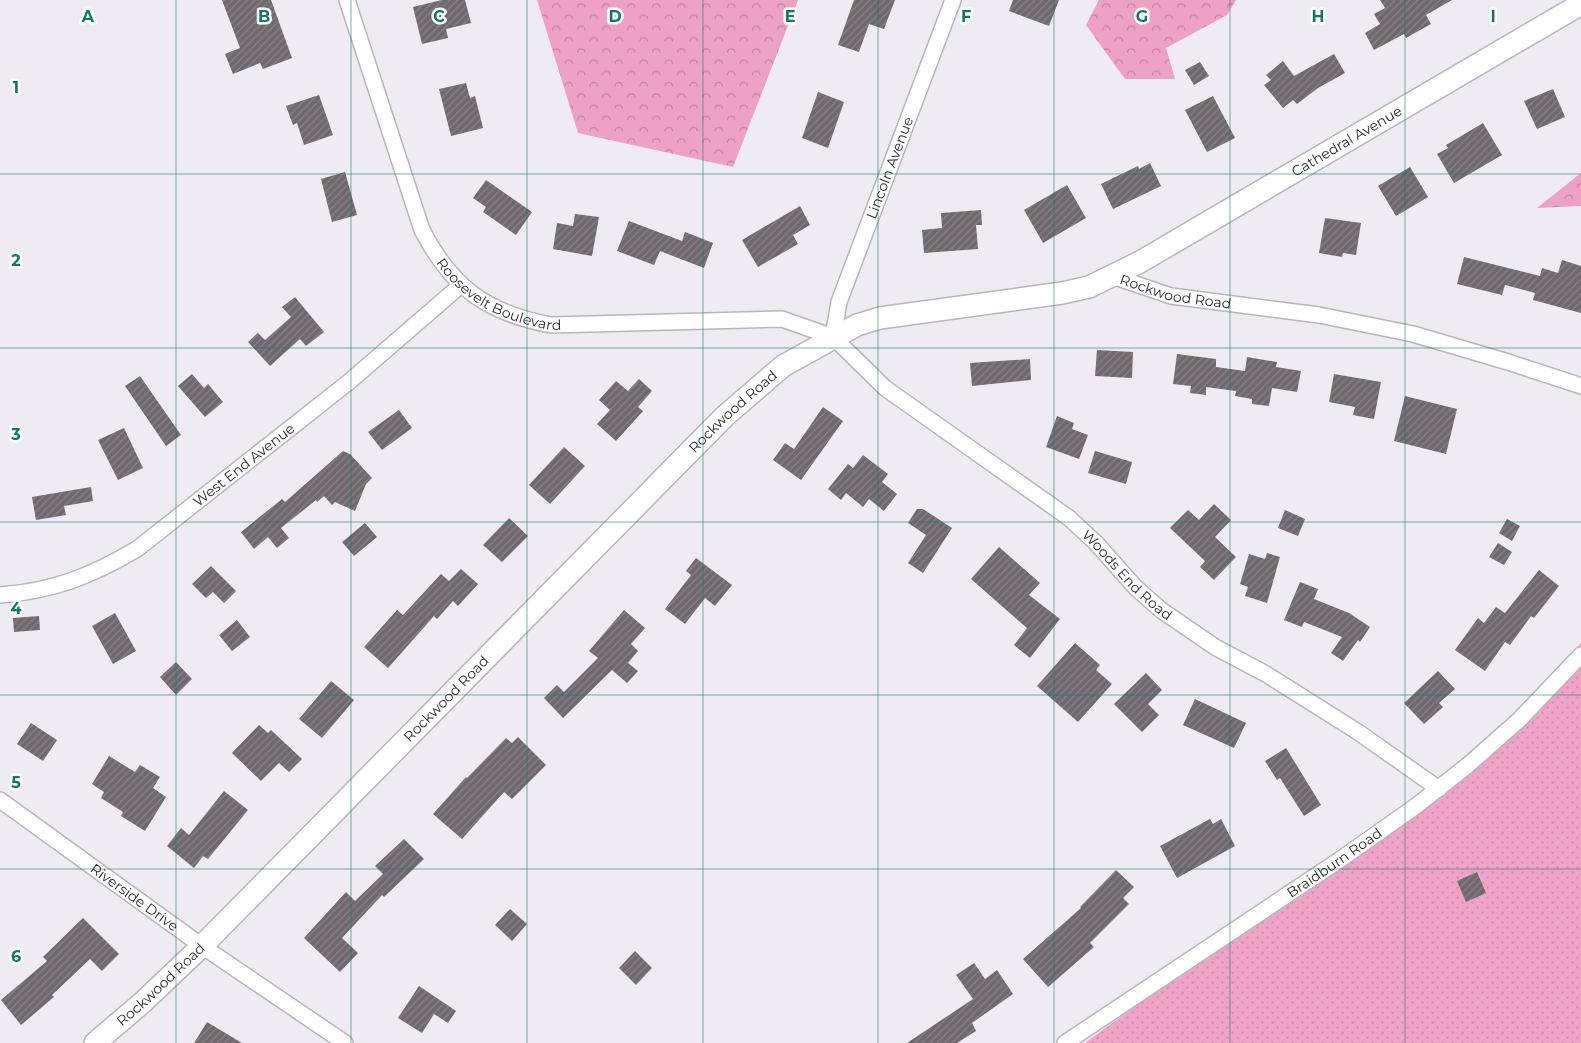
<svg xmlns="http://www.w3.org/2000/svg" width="1581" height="1043" font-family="Montserrat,sans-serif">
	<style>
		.grass { fill: url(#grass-dots) }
		.forest { fill: url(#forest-crowns) }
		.building { fill: url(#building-hatch) }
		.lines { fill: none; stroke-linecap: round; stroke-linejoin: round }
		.street-casing { stroke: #b9b5bc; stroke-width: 18 }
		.secondary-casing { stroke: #b9b5bc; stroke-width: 24 }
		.street { stroke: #fff; stroke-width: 15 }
		.secondary { stroke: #fff; stroke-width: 21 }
		.grid { fill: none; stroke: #0f766e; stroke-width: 1; stroke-opacity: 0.55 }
		.labels { text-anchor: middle; stroke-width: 5; stroke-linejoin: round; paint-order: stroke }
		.street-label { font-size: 14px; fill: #2a282b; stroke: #fff }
		.grid-label { font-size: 16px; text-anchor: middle; font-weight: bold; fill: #0f766e; stroke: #fff; stroke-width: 5; stroke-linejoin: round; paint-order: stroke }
	</style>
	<defs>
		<pattern id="grass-dots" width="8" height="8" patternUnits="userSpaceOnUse" patternTransform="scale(1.25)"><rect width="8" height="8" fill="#efa3c7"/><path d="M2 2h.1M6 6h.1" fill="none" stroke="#cd8cab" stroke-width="1.8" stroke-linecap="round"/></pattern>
		<pattern id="forest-crowns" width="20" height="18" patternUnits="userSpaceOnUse" patternTransform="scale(1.25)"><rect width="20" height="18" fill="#eda2c5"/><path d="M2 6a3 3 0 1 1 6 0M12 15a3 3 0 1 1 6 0" fill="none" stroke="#c084a0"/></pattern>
		<pattern id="building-hatch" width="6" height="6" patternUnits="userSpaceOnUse" patternTransform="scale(1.25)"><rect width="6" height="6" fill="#6f696e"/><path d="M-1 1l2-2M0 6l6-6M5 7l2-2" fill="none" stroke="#878286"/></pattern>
	</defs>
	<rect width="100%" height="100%" fill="#efebf2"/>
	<path class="grass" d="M1581,643V1043H1085L1502,736Z"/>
	<path class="forest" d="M537,0H798L733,167L578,133Z
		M1099,0H1236L1227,15L1166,48L1175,79H1125L1086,25Z
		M1581,173V206L1537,208Z"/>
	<path class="building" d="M222,0H271L292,58L263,69L260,63L233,74L225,54L240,48Z
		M442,0H465L471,23L446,29L448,38L422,44L413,7Z
		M854,0H895L884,29L869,24L859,52L838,45Z
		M1013,0H1059L1049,26L1009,11Z
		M1380,0H1452L1426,15L1431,24L1406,38L1404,34L1374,50L1365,33L1380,24L1374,14L1385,8Z
		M1334,54L1345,73L1318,88L1297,104L1293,100L1283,108L1264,85L1271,80L1266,75L1283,61L1294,76Z
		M1200,62L1209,76L1194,85L1185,70Z
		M466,83L470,98L475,96L483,128L451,136L439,89Z
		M1553,89L1565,117L1537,129L1524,101Z
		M818,92L844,102L828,148L802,138Z
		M319,95L333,135L304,145L297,123L293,125L286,106Z
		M1213,96L1235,138L1207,152L1185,110Z
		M1483,123L1502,155L1454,183L1437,154L1448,148L1446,145Z
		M1150,163L1161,186L1113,209L1101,184L1138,166L1139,169Z
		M1410,167L1428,197L1396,216L1378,186Z
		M345,172L357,215L332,222L321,179Z
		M486,180L532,212L516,235L483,212L486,207L473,198Z
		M1067,185L1086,218L1043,243L1024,210Z
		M800,206L810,225L793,235L798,244L758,267L742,240Z
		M981,210L982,225H976L978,249L924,253L922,230L942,228L941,213Z
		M575,214L599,217L592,256L553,249L557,223L573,226Z
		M1325,218L1361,223L1356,255L1343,253L1342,257L1319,253Z
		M629,221L682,241L685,232L713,243L704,268L660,251L654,265L617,251Z
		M1464,257L1540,276L1542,268L1558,273L1562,260L1581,266V313L1533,300L1535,293L1505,285L1502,295L1457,284Z
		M295,297L324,332L306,346L300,339L270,366L248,342L258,333L265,340L291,317L282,307Z
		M1097,350L1133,352L1132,378L1095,376Z
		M1177,354L1216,359V367L1245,371L1247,357L1277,362L1276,367L1301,371L1297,392L1272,388L1269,406L1252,404V399L1235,396L1236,391L1206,387V395L1190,393L1191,386L1173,384Z
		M1030,359L1031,380L972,386L970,363Z
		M192,374L204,388L208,384L223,402L205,417L178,386Z
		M1334,374L1381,382L1374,419L1353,415L1355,407L1329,402Z
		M140,376L181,435L166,446L125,386Z
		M639,379L652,391L638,407L643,411L616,441L597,424L610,410L599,400L616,381L628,391Z
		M1405,396L1457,409L1446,454L1394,441Z
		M823,407L843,421L801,480L773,460L785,443L794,449Z
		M399,410L412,428L382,450L368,432Z
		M1057,416L1074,423L1072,429L1088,435L1079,459L1046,447Z
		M124,428L143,468L118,480L98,440Z
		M564,447L585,466L550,504L529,485Z
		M343,451L350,454L372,478L366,484L355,511L335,502L332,505L324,496L317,502L316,500L281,528L289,538L277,548L268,537L254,549L241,532L282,499L285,502Z
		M1095,451L1132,462L1126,484L1088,473Z
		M863,455L888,474L882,482L897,494L884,511L869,499L863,507L846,493L841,500L828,489L848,464L853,468Z
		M91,487L93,501L64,506L66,515L36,520L32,497Z
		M1214,504L1231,520L1215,537L1236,557L1214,580L1200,567L1205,561L1170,528L1188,510L1199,520Z
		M917,509H923L952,528L923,573L908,563L926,535L908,523Z
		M1285,510L1305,519L1298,536L1278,528Z
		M509,518L528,536L502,562L483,545Z
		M1507,519L1520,526L1512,541L1499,533Z
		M365,523L377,537L354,556L342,542Z
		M1498,543L1512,552L1504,565L1489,557Z
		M999,547L1040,583L1029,595L1060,619L1030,658L1014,645L1027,628L971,579Z
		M1267,553L1280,557L1267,603L1245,596L1248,587L1240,584L1249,554L1265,559Z
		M696,558L732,585L715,606L705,598L685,624L665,609L691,575L686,571Z
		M211,566L236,591L224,603L213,592L206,598L192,584Z
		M461,569L478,584L458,606L453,601L437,619L434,616L388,668L364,647L397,610L403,615L441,574L449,581Z
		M1539,570L1559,586L1534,618L1531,616L1510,645L1505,642L1485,671L1455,650L1478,618L1484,623L1496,607L1505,613Z
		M1300,582L1318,589L1314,599L1349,613L1370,627L1360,642L1358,640L1343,661L1331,653L1342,637L1304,622L1302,627L1284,620Z
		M624,610L645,628L631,644L638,651L628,663L638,671L627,683L612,670L563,718L544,698L557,685L564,692L598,658L589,651Z
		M115,613L136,651L113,664L92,626Z
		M39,616L40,630L14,632L13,618Z
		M237,620L250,637L232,651L219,635Z
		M1075,643L1100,665L1096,670L1112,684L1078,722L1037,686Z
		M176,662L192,679L176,695L160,677Z
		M1438,671L1455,689L1439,703L1443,707L1424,724L1404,703Z
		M1146,673L1162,690L1148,704L1159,715L1142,732L1114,704Z
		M331,681L354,700L322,738L299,719Z
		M1195,699L1246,723L1234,748L1183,725Z
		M31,723L57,740L43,761L17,744Z
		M259,725L268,733L271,730L302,759L289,772L279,763L261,781L232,753Z
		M518,737L546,765L512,799L504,792L462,839L433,814L466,777L467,778L506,738L512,743Z
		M1286,748L1321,805L1304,816L1280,778L1277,780L1265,761Z
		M109,756L135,772L140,765L160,777L153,788L166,797L145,831L121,816L123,812L101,798L104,792L92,784Z
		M224,791L248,810L208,859L203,856L194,868L167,846L181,828L189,835Z
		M1210,819L1213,824L1221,819L1235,846L1177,878L1160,846Z
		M404,839L424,859L384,897L382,895L342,938L358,953L340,972L304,938L346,892L355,901L383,874L375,866Z
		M1116,870L1134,887L1123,898L1129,904L1090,943L1094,947L1048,987L1023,959L1081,908L1080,907Z
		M1477,872L1486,893L1466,902L1457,881Z
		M510,909L527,924L512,941L495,925Z
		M83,918L119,954L102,971L90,959L52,995L54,997L21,1025L1,1000L47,961L43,957Z
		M635,951L652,968L636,985L619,968Z
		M974,963L985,979L997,970L1013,994L972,1023L976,1031L957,1043H907L973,999L956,975Z
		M419,986L456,1011L448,1023L434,1014L422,1033L398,1018Z
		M207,1022L242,1043H194Z"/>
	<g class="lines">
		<defs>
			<g id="street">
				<path id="s1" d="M347,0L422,230C452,288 487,313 551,325L782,319L833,337L885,388L1069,518L1096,543L1136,588L1161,610L1215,647L1266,674L1358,732L1439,789"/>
				<path id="s2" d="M1112,276L1171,296L1319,315L1413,334L1508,362L1581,386"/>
				<path id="s3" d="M833,337L839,302L953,0"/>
				<path id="s4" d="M0,595C54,591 91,576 137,549L350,381L461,285"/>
				<path id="s5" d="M0,800L202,946L345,1043"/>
				<path id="s6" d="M1065,1043L1338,861L1416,806L1468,765L1519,720L1581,655"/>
			</g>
			<g id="secondary">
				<path id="s7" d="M95,1043L143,1002L202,946L725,416L783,366L857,325L880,318L1062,293L1089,287L1140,262L1581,4"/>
			</g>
		</defs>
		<use href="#street" class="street-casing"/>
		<use href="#secondary" class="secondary-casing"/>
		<use href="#street" class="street"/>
		<use href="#secondary" class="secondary"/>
	</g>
	<path class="grid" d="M176,0V1043M351,0V1043M527,0V1043M703,0V1043M878,0V1043M1054,0V1043M1230,0V1043M1405,0V1043M0,174H1581M0,348H1581M0,522H1581M0,695H1581M0,869H1581"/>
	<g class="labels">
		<g class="street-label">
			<text dy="5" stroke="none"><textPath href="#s7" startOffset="1582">Cathedral Avenue</textPath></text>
			<text dy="5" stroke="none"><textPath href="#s3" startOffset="179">Lincoln Avenue</textPath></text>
			<text dy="5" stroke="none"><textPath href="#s1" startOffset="348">Roosevelt Boulevard</textPath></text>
			<text dy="5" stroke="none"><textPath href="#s2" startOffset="66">Rockwood Road</textPath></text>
			<text dy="5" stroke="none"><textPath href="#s7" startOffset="898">Rockwood Road</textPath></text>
			<text dy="5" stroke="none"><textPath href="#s4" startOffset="282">West End Avenue</textPath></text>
			<text dy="5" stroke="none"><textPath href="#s1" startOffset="1074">Woods End Road</textPath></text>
			<text dy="5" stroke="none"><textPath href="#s7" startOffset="492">Rockwood Road</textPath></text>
			<text dy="5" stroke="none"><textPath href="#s6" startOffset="324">Braidburn Road</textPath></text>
			<text dy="5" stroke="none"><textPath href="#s5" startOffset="166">Riverside Drive</textPath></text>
			<text dy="5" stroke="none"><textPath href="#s7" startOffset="88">Rockwood Road</textPath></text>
		</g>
	</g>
	<g class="grid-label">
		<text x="88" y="22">A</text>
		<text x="264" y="22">B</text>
		<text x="439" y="22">C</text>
		<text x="615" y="22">D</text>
		<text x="790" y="22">E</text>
		<text x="966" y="22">F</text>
		<text x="1142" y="22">G</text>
		<text x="1318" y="22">H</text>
		<text x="1493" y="22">I</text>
		<text x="16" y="93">1</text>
		<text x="16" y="266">2</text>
		<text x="16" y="440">3</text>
		<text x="16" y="614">4</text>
		<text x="16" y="788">5</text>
		<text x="16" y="962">6</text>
	</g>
</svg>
